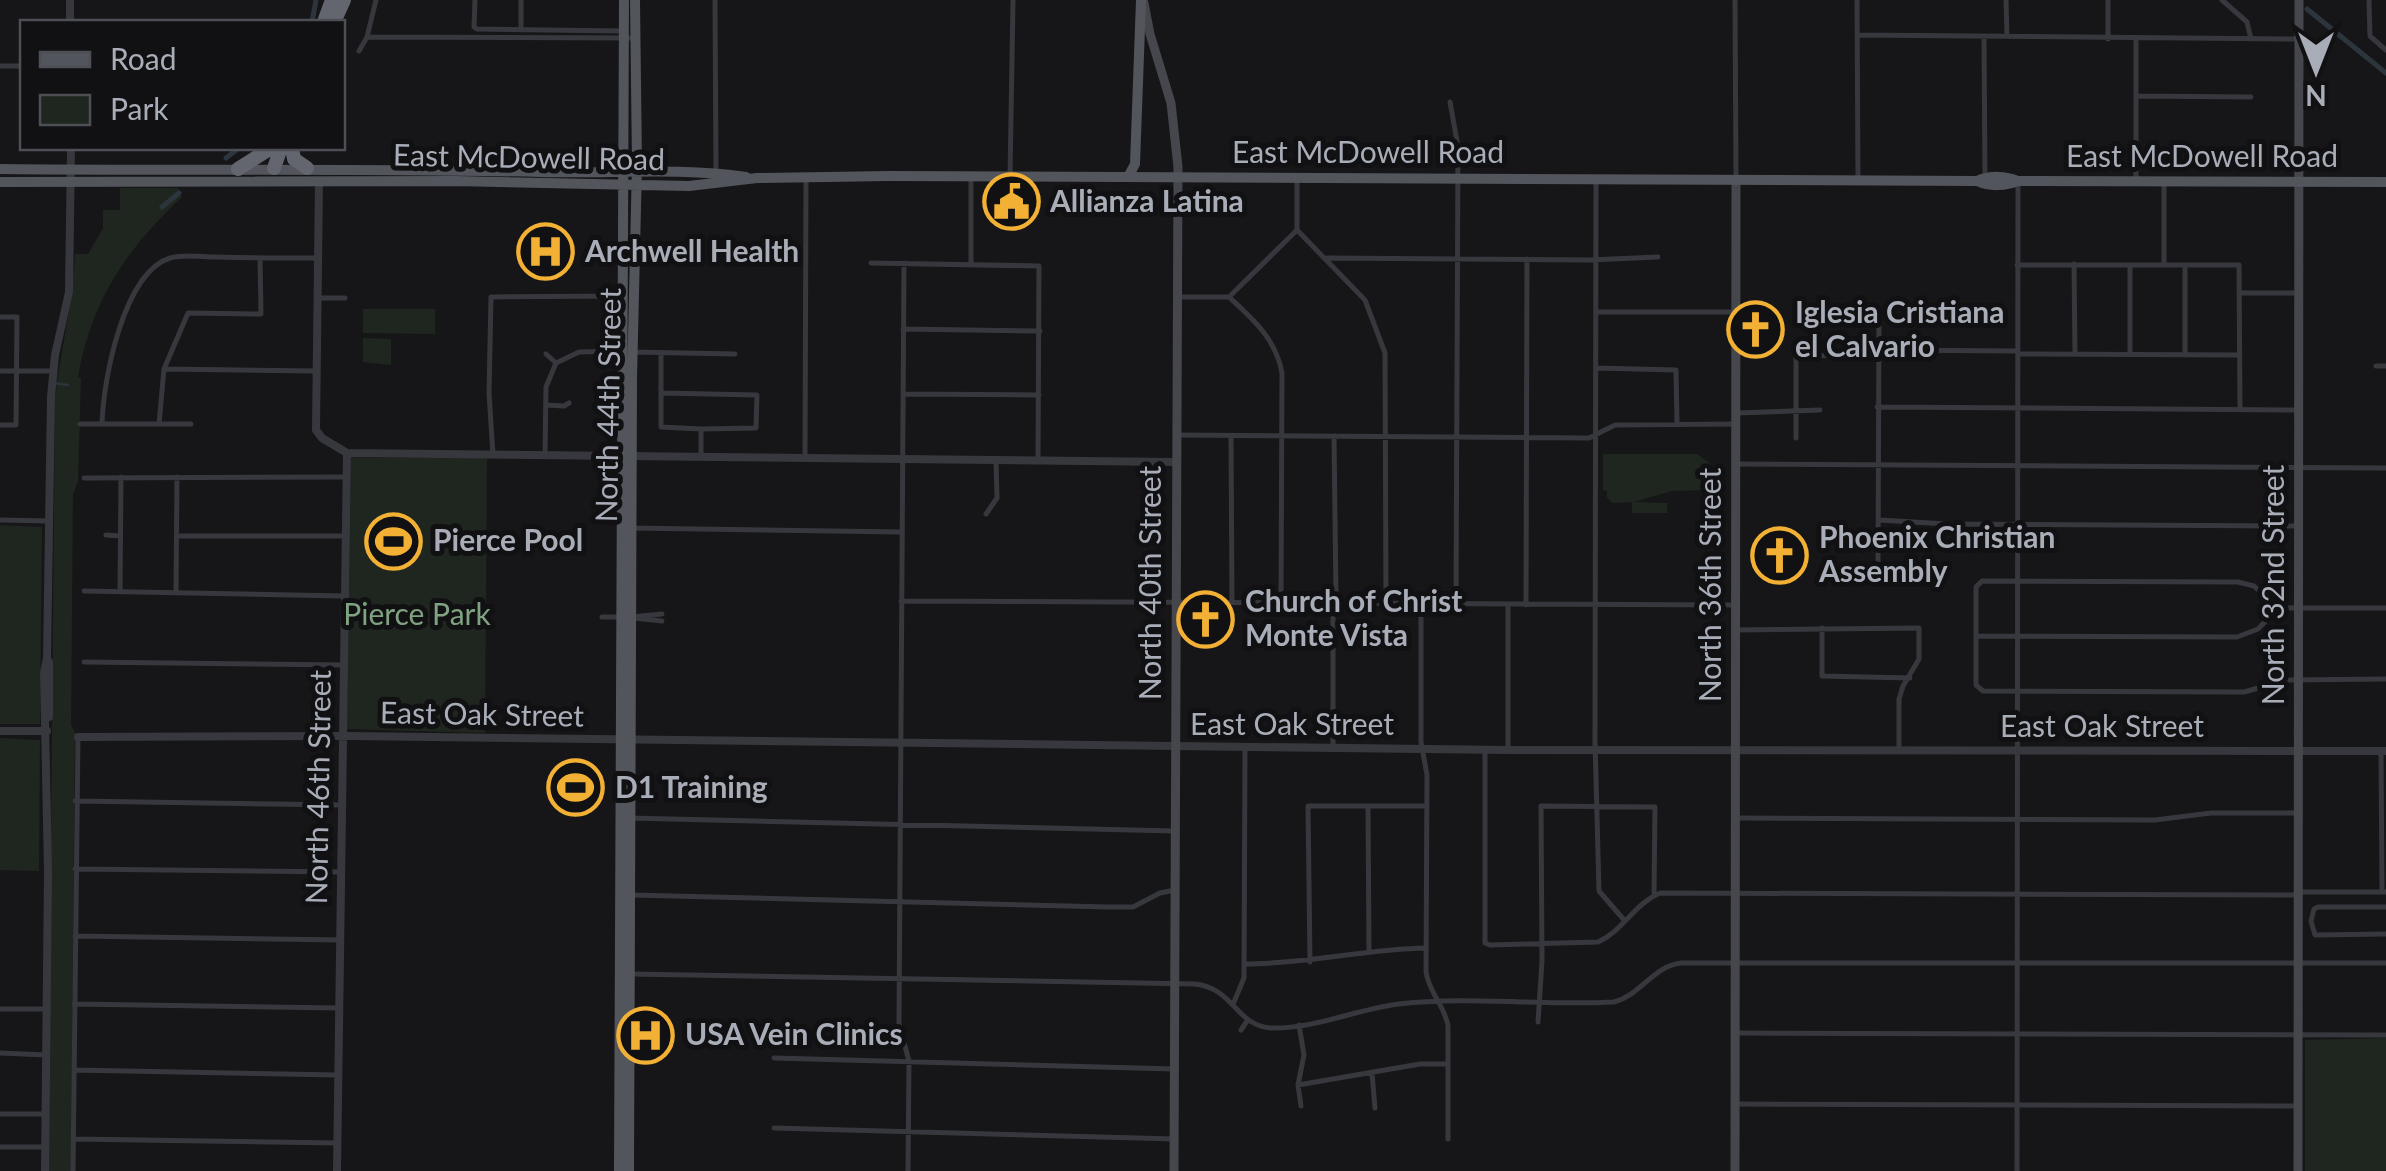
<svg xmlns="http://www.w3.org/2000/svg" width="2386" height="1171" font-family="Lato,sans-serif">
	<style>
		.green { fill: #1e261f }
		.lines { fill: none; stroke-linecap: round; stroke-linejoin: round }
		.stream { stroke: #2c353c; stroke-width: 2.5 }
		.canal { stroke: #2c353c; stroke-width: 5 }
		.minor { stroke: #37383d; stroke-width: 5 }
		.tertiary { stroke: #37383d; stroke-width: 8 }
		.secondary { stroke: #45474d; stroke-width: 9 }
		.primary { stroke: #53555c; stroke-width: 10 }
		.motorway { stroke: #63666e; stroke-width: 14 }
		.labels { text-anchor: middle; stroke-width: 10; stroke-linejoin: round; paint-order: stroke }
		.street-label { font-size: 30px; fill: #a8adb8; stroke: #111113 }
		.poi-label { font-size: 30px; font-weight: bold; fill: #a8adb8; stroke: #111113; text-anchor: start }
		.park-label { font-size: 30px; fill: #7fa381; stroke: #111113 }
	</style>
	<rect width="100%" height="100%" fill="#161618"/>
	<path class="green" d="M120,188H178L182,197C126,250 92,299 78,377L81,378L78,480L73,495L71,725L75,732L71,1171H48L55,397C61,349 73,303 75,254H88L103,228V210H120Z
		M363,309H435V334L363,333Z
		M363,338L391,339V365L363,362Z
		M1603,454H1697L1711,464V490L1672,491L1634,502L1667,503V513H1632V502L1612,503L1607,497V491L1603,490Z
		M351,458H487L485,733L347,729Z
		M0,525L42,527L40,724H0Z
		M0,738L40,740L39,871L0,870Z
		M2386,1038V1171H2305V1040Z"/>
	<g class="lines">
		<path class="stream" d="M54,383L68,385"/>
		<path class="canal" d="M2307,9L2386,73
			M312,22L316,0
			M226,158L239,148
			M162,207L179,193"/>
		<path class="minor" d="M475,0L474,27L477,29L623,31
			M715,0L716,172
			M1735,0L1736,180
			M1857,0L1858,181
			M2006,0L2007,36
			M2222,0L2247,22L2251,39
			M2369,0L2370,36L2386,50
			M521,30V0
			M1857,35L2299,39
			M1984,36L1985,178
			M367,37L635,38
			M2108,39V0
			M359,51L367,37L376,0
			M0,66H22
			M2136,96L2251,97
			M1450,102L1458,147L1456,605
			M1010,176L1013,0
			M971,179V263
			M1297,180V230L1365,300L1385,353L1386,603
			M1596,180L1595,741L1599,891L1625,921
			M2136,181V39
			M1327,258L1589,260L1658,257
			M871,263L1039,266L1038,459
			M904,263L899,1024L909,1061L908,1171
			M2074,264L2075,354
			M2017,265H2239L2240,410
			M2130,265V354
			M2164,265V183
			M2240,293H2297
			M1178,297H1229L1297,230
			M1229,297C1253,319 1276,339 1282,373L1281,603
			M318,298H345
			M1596,312H1736
			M0,317H17L16,425H0
			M1879,323L1878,572H1930
			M903,329L1040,331
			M632,352L735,354
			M546,354L556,363L579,352L621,351
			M2018,354L2240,355
			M2185,355V265
			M2376,366H2386
			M1596,368L1676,370L1677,425
			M164,369L316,371
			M0,371H52
			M661,393V353
			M903,394L1039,395
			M546,405L564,406L569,403
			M1877,407L2299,410
			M1737,413L1820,410
			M80,424H191
			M102,424C103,381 123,273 170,258C184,254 202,257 217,257C250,258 284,258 318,258
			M159,424L164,369L188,313L261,314L260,258
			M701,429L661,427V393L757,395L756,428L701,429V457
			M1179,435L1589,438L1615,425L1736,424
			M1231,436L1232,603
			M1796,438V356L1873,355L1884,350L2017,351
			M493,455L489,393L491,297L625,296
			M545,455L546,387L556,363
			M805,459L806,177
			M1737,464L2386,468
			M84,478L346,477
			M986,514L997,498L996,461
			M0,520L49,521
			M1879,520L1947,524L2299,526
			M630,528L902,532
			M106,535L120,536
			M177,536H345
			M84,591L344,596
			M120,592L121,477
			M176,593L177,477
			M901,601L1736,605
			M1421,604V742L1427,775L1426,972C1429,993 1445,1006 1448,1026V1139
			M1508,605V750
			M1526,605L1527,259
			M2278,608L2254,586L2238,582L1982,581L1976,587V685L1983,691L2244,692L2287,680L2386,679
			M602,617H620
			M631,617L662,614
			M634,618L662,621
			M1822,628V676L1910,678
			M1736,630L1919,628V659L1903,686L1899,699V751
			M1976,636L2237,637L2258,629L2278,608H2386
			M84,662L344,665
			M1333,748V610L1336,598L1334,436
			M1485,749V943L1490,945L1598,942C1623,931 1635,903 1660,893L2299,895
			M2381,751L2382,892
			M75,801L342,805
			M1368,806L1369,951
			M629,818L1175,831
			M1737,818L2155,820L2211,813H2298
			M75,869L341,872
			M2299,892H2386
			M632,895L1108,907H1133L1160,893L1175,890
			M2386,907H2318L2314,909L2311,921L2315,935L2386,934
			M75,936L340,940
			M1310,962L1308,806H1427
			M1245,964C1306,964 1365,949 1426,948
			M631,974L1195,984C1234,988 1236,1026 1271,1028C1315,1029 1357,1009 1399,1004C1471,996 1543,1006 1614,1002C1641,995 1653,966 1681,963H2386
			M1234,1002L1244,978L1245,748
			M74,1004L339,1008
			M0,1009H46
			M1538,1022L1542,961L1541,806L1655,807L1654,893
			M1299,1025L1304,1055L1298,1085L1301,1106
			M1241,1030L1247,1021
			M1735,1033L2386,1035
			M0,1053L46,1055
			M774,1058L1174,1069
			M74,1070L339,1075
			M1372,1073L1375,1108
			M1298,1085L1420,1064H1448
			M1737,1104L2296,1106
			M0,1114H46
			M774,1128L1175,1139
			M73,1139L338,1143
			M0,1147H45
			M73,1171L78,737
			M2017,1171L2018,184"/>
		<path class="tertiary" d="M70,0V22
			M319,181L316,430L322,438L347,453L1176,462
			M49,662V717
			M0,731H47
			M78,737L349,736L1508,750L2386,751
			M45,1171L48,871L44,673L47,658L51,397L55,355L69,292L71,148
			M337,1171L347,453"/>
		<path class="secondary" d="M1144,3L1150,34L1171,103L1178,167L1174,1171
			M1735,1171L1736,180
			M2298,1171L2299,0"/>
		<path class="primary" d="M0,169C180,171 361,168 541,172C609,174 679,167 746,177
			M1128,177L1135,164L1141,0
			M1977,181C1990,175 2006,176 2018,181
			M0,182L455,181L689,186L757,178L889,176L1977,181C1990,187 2006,186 2018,181L2386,182
			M619,1171L624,0
			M629,1171L632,379L637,165L635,0"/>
		<path class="motorway" d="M324,22L332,0
			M334,22L344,0
			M292,148L294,159L307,168
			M274,168L281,148
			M238,169L271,148"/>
	</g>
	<defs>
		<symbol id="civic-ring" viewBox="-11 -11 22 22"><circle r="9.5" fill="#111113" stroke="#f2b134" stroke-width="1.5"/><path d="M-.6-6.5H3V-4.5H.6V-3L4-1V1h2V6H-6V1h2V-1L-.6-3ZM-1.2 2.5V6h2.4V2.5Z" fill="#f2b134"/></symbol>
		<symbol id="hospital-ring" viewBox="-11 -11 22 22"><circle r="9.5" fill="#111113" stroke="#f2b134" stroke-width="1.5"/><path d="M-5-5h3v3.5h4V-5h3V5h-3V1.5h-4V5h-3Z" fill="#f2b134"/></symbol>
		<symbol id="church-ring" viewBox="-11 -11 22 22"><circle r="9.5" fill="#111113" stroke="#f2b134" stroke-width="1.5"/><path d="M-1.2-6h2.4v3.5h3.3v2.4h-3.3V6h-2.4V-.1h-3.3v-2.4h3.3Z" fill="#f2b134"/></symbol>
		<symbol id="stadium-ring" viewBox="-11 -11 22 22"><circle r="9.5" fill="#111113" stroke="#f2b134" stroke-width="1.5"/><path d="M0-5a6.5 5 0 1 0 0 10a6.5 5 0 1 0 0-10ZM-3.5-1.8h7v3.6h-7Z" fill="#f2b134"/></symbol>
	</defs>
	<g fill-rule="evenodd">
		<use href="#civic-ring" x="980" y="170" width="63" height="63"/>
		<use href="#hospital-ring" x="514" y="220" width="63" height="63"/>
		<use href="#church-ring" x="1724" y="298" width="63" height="63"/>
		<use href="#stadium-ring" x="362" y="510" width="63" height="63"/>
		<use href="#church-ring" x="1748" y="524" width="63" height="63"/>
		<use href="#church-ring" x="1174" y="588" width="63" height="63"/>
		<use href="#stadium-ring" x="544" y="756" width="63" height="63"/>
		<use href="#hospital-ring" x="614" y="1004" width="63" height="63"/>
	</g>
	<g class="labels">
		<g class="street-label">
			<text x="1368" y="163">East McDowell Road</text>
			<text x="2202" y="167">East McDowell Road</text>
			<text transform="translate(529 158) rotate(1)" y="10">East McDowell Road</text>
			<text transform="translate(609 405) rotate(-89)" y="10">North 44th Street</text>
			<text transform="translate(1151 583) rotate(-90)" y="10">North 40th Street</text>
			<text transform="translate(1711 585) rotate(-90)" y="10">North 36th Street</text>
			<text transform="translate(2274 585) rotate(-90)" y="10">North 32nd Street</text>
			<text transform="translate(482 715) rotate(1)" y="10">East Oak Street</text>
			<text x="1292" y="735">East Oak Street</text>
			<text x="2102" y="737">East Oak Street</text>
			<text transform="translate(319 787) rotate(-89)" y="10">North 46th Street</text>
		</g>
		<g class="poi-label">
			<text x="1050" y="212">Allianza Latina</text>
			<text x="585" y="262">Archwell Health</text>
			<text x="1795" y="323">Iglesia Cristiana<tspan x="1795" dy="34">el Calvario</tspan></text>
			<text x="1819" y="548">Phoenix Christian<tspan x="1819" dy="34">Assembly</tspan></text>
			<text x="433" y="551">Pierce Pool</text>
			<text x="1245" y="612">Church of Christ<tspan x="1245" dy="34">Monte Vista</tspan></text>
			<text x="615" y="798">D1 Training</text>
			<text x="685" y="1045">USA Vein Clinics</text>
		</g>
		<g class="park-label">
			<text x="417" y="625">Pierce Park</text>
		</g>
	</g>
	<rect x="20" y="20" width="325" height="130" fill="#111113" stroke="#4d4f55" stroke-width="2.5"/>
	<rect x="40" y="52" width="50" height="15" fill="#53555c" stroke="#4d4f55" stroke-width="2.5"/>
	<text x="110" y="70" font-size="30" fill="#a8adb8">Road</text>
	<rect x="40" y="95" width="50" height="30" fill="#1e261f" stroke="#4d4f55" stroke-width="2.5"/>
	<text x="110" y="120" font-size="30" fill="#a8adb8">Park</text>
	<g transform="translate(2316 70) rotate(180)" stroke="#111113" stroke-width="8" paint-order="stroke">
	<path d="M0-8L18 38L0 25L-18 38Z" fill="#a8adb8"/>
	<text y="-15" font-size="28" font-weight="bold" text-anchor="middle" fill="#a8adb8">N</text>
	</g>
</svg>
